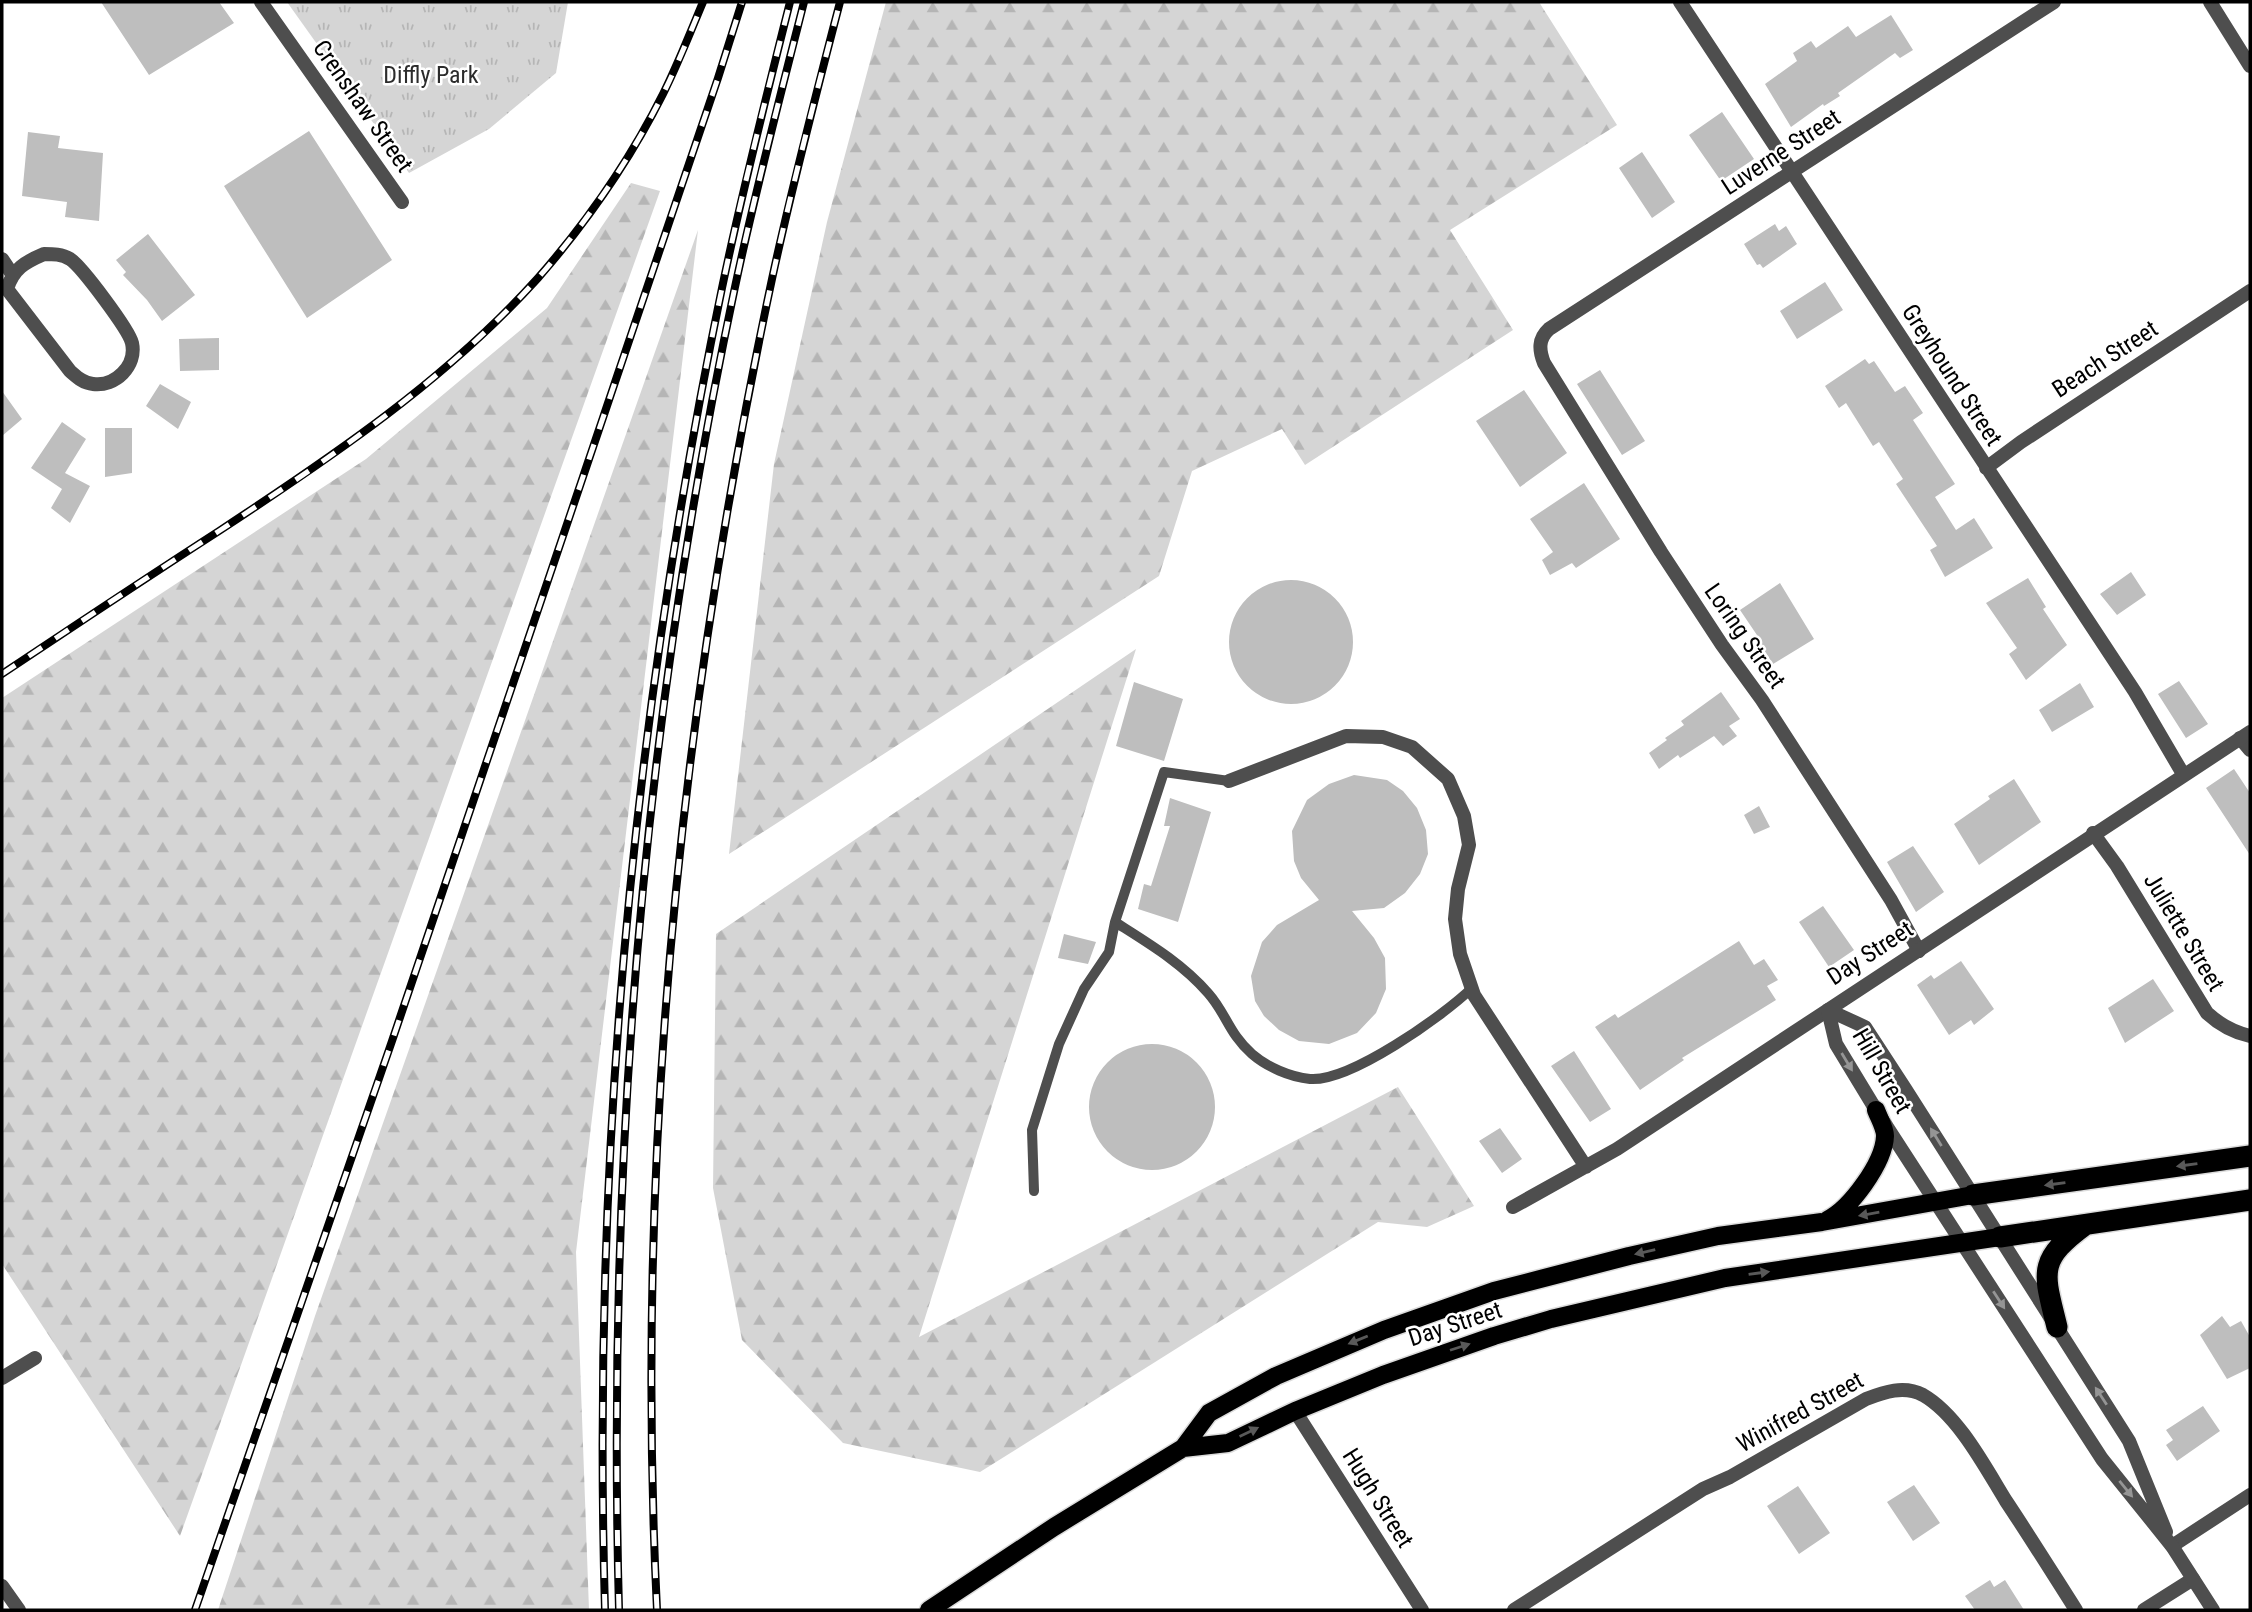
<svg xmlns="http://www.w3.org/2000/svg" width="2252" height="1612" font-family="'Roboto Condensed',sans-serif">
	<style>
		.forest { fill: url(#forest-firs) }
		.park { fill: url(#park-tufts) }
		.building { fill: #bebebe }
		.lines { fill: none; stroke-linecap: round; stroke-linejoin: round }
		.primary-casing { stroke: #dbdbdb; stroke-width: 21 }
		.motorway-casing { stroke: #dbdbdb; stroke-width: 24 }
		.service { stroke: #4e4e4e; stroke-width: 10 }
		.minor { stroke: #4e4e4e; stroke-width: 14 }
		.tertiary { stroke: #4e4e4e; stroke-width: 14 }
		.primary { stroke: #000; stroke-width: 18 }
		.motorway { stroke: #000; stroke-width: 21 }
		.rail-casing { stroke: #000; stroke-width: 8 }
		.rail { stroke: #fff; stroke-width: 5; stroke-dasharray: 16; stroke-linecap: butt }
		.oneway { fill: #959595 }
		.oneway2 { fill: #595959 }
		.labels { text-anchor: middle; stroke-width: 5; stroke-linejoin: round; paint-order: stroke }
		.park-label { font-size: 24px; fill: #2c2c2c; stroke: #fff }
		.street-label { font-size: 24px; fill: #000; stroke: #fff }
	</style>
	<defs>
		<pattern id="forest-firs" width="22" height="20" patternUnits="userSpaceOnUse" patternTransform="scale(1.75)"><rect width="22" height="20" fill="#d5d5d5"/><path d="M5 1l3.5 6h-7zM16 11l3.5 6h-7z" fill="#b5b5b5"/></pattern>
		<pattern id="park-tufts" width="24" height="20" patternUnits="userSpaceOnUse" patternTransform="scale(1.75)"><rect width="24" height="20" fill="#d5d5d5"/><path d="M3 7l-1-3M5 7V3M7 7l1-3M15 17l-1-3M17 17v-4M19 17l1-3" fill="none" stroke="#b5b5b5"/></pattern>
	</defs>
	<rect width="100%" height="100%" fill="#fff"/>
	<path class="forest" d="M886,2H1539L1617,125L1450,230L1513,330L1305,465L1282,429L1192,471L1159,576L729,854L774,464L827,222Z
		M631,183L660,191L180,1536L2,1264V698L366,459L547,308Z
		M698,230L576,1252L589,1610H218L315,1316Z
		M1136,649L919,1337L1398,1087L1474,1206L1427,1227L1378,1222L980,1472L843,1443L742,1340L713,1188L716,934Z"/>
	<path class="park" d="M287,2H568L556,73L489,129L409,173Z"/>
	<path class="building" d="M101,2H219L234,23L149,75Z
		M1891,15L1913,50L1900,58L1895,53L1838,93L1840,96L1824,106L1823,104L1791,127L1765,84L1797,61L1793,53L1811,41L1816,48L1848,26L1856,37Z
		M1722,112L1754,159L1721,181L1689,135Z
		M309,131L392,260L307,318L224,186Z
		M28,132L60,136L58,148L103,153L99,221L65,217L67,202L22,196Z
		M1642,152L1675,202L1652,218L1619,168Z
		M1775,224L1779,231L1786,226L1797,244L1763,268L1760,264L1757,265L1744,244Z
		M148,234L195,295L162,321L147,300L123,275L126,272L116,260Z
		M1825,282L1843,310L1797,339L1780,311Z
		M219,338V370L180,371L179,339Z
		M1865,359L1869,364L1874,361L1895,392L1905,386L1923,413L1913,420L1955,484L1935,497L1956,530L1974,518L1993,548L1945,577L1930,550L1937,546L1896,484L1903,479L1879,442L1873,446L1846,403L1839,408L1825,386Z
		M1600,370L1645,441L1622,455L1577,384Z
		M160,384L191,402L178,429L146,406Z
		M1524,390L1567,453L1520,487L1476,421Z
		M2,391L22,419L2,436Z
		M62,422L86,439L65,473L90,486L70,523L51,508L62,489L31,468Z
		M105,428H132V473L105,477Z
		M1584,483L1620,539L1576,568L1572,563L1550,575L1542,560L1553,552L1530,519Z
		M2131,572L2146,595L2117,615L2100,594Z
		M2028,578L2046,607L2043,609L2067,645L2026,680L2009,654L2017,648L1986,603Z
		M1229 642a62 62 0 1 1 124 0a62 62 0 1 1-124 0Z
		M1780,583L1814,639L1773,664L1759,642L1761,641L1740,610Z
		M2179,681L2208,724L2186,738L2158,694Z
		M1134,682L1183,699L1164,761L1116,746Z
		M2080,683L2094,707L2052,732L2039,710Z
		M1721,692L1740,719L1729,726L1737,736L1723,746L1714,736L1680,758L1678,755L1659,769L1649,753L1667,740L1665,738L1684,725L1681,721Z
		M2234,769L2250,793V855L2206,788Z
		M1354,775L1387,780L1403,791L1417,808L1426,830L1428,854L1420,874L1405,893L1384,908L1352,911L1374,938L1385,958L1386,989L1376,1013L1357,1033L1329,1044L1299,1041L1279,1030L1264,1016L1255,1001L1251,976L1262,942L1277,925L1319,900L1301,878L1294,861L1292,831L1307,800L1329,784Z
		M2014,779L2041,822L1979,865L1954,824L1990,799L1988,796Z
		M1170,798L1211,812L1178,922L1138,909L1144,884L1151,886L1170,826H1164Z
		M1759,806L1770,827L1754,834L1744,815Z
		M1913,846L1944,892L1916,912L1887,862Z
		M1823,906L1854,950L1829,967L1799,922Z
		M1064,934L1096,942L1088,964L1058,958Z
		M1739,941L1754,965L1764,959L1778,980L1767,986L1776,1000L1682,1058L1684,1060L1640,1090L1595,1027L1615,1014L1618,1018Z
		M1961,961L1994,1009L1974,1025L1971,1020L1949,1035L1917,985L1931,975L1934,979Z
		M2153,979L2174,1011L2125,1043L2108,1008Z
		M1089 1107a63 63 0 1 1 126 0a63 63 0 1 1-126 0Z
		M1574,1051L1611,1109L1590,1122L1551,1066Z
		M1500,1128L1522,1159L1502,1173L1479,1141Z
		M2222,1316L2230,1327L2241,1321L2250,1337V1368L2227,1379L2200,1335Z
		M2203,1406L2220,1431L2177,1461L2166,1445L2173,1440L2166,1430Z
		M1914,1485L1940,1523L1913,1541L1887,1502Z
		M1798,1486L1830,1533L1799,1554L1767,1506Z
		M1990,1580L1994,1587L2005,1580L2024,1610H1975L1965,1596Z"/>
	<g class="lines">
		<defs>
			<path id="primary" d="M1827,1220C1850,1209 1884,1163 1885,1136C1885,1128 1879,1118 1876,1110
				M1183,1448L1228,1443L1295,1411L1383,1375L1494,1336L1551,1319L1725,1278L2000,1237
				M929,1610L1054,1527L1183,1448L1209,1413L1276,1376L1384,1330L1494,1291L1629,1256L1718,1236L1822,1222L1973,1195"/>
			<path id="motorway" d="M1973,1195L2250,1156
				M2000,1237L2250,1200
				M2057,1327C2044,1273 2036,1261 2085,1225"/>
		</defs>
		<use href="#primary" class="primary-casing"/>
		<use href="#motorway" class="motorway-casing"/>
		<path class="service" d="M1229,781L1164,772L1115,922C1148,943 1182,963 1208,993C1226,1013 1229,1034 1252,1054C1267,1067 1290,1077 1310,1079C1350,1082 1443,1016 1472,988
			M1034,1191L1032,1130L1059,1044L1084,989L1109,952L1115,922"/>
		<path class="minor" d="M261,2L402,202
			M1680,2L2135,692L2183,774
			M2210,2L2250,66
			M44,254C53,254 62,254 70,259C82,267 129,330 132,343C137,366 115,387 93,384C83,383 77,377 70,371L7,289C13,269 25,262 44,254Z
			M2,259L12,274
			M1986,468L2021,442L2250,291
			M2240,738L2250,750
			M1229,781L1346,736L1383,737L1412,747L1448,779L1464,816L1469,845L1458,889L1455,919L1460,954L1474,995L1586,1167
			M2093,833L2117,866L2207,1013C2220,1025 2233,1032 2250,1036
			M1919,951L1891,900L1762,700L1722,645L1661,552L1544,363C1539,350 1538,339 1549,329L2054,2
			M1513,1207L1617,1149L1828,1010
			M2,1378L35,1358
			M1295,1411L1422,1610
			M2172,1546L2250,1495
			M2,1586L19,1610
			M1514,1610L1703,1489L1730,1477L1866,1399C1884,1392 1904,1385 1923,1395C1958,1415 1985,1467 2006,1501C2030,1537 2053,1574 2076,1610
			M2144,1610L2193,1579"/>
		<path class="tertiary" d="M1828,1010L1836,1044L1876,1110L2102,1459L2172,1546L2213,1610
			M1828,1010L1865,1027L1906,1090L2129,1441L2166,1532
			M1828,1010L2250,732"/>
		<use href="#primary" class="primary"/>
		<use href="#motorway" class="motorway"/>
		<defs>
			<path id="rail" d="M2,674C74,626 146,578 219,531C333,456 446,380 538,278C586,223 630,160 663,94C678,64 690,33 703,2
				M195,1610L392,1041L718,78L742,2
				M605,1610C592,1166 632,723 722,288C742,192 766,97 790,2
				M619,1610C607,1167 643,721 735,287C755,192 780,97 804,2
				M657,1610C635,1164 679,716 772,279C792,186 816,94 840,2"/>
		</defs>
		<use href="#rail" class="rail-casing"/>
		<use href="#rail" class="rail"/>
	</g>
	<defs><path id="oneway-solid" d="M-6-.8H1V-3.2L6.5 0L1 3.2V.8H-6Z" transform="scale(1.75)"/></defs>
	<g class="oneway">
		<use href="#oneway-solid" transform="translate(1847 1062) rotate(59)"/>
		<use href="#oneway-solid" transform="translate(1936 1137) rotate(-122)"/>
		<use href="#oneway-solid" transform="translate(1999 1300) rotate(57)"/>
		<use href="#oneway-solid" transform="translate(2101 1396) rotate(-123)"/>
		<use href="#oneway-solid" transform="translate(2126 1489) rotate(51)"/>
	</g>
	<g class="oneway2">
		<use href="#oneway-solid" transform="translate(2187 1165) rotate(172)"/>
		<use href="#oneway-solid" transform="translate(2055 1184) rotate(172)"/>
		<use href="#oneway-solid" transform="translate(1869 1214) rotate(170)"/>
		<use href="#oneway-solid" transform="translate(1645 1252) rotate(167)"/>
		<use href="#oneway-solid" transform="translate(1759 1273) rotate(-8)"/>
		<use href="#oneway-solid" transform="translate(1358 1340) rotate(158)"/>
		<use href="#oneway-solid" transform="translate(1460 1347) rotate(-18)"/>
		<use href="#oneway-solid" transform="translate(1249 1432) rotate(-26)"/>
	</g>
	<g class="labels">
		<g class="park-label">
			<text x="431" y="83">Diffly Park</text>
		</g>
		<g class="street-label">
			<text transform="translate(363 106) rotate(55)" y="8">Crenshaw Street</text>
			<text transform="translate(1781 152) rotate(-33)" y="8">Luverne Street</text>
			<text transform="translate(2105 359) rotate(-33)" y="8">Beach Street</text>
			<text transform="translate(1952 375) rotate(57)" y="8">Greyhound Street</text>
			<text transform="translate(1745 636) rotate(55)" y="8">Loring Street</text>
			<text transform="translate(2184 932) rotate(59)" y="8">Juliette Street</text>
			<text transform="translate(1870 953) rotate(-33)" y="8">Day Street</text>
			<text transform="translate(1882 1071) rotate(60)" y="8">Hill Street</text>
			<text transform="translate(1455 1324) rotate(-18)" y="8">Day Street</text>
			<text transform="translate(1800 1412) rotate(-29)" y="8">Winifred Street</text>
			<text transform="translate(1378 1498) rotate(58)" y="8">Hugh Street</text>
		</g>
	</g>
	<rect width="2252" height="1612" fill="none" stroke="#000000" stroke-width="7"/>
</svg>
